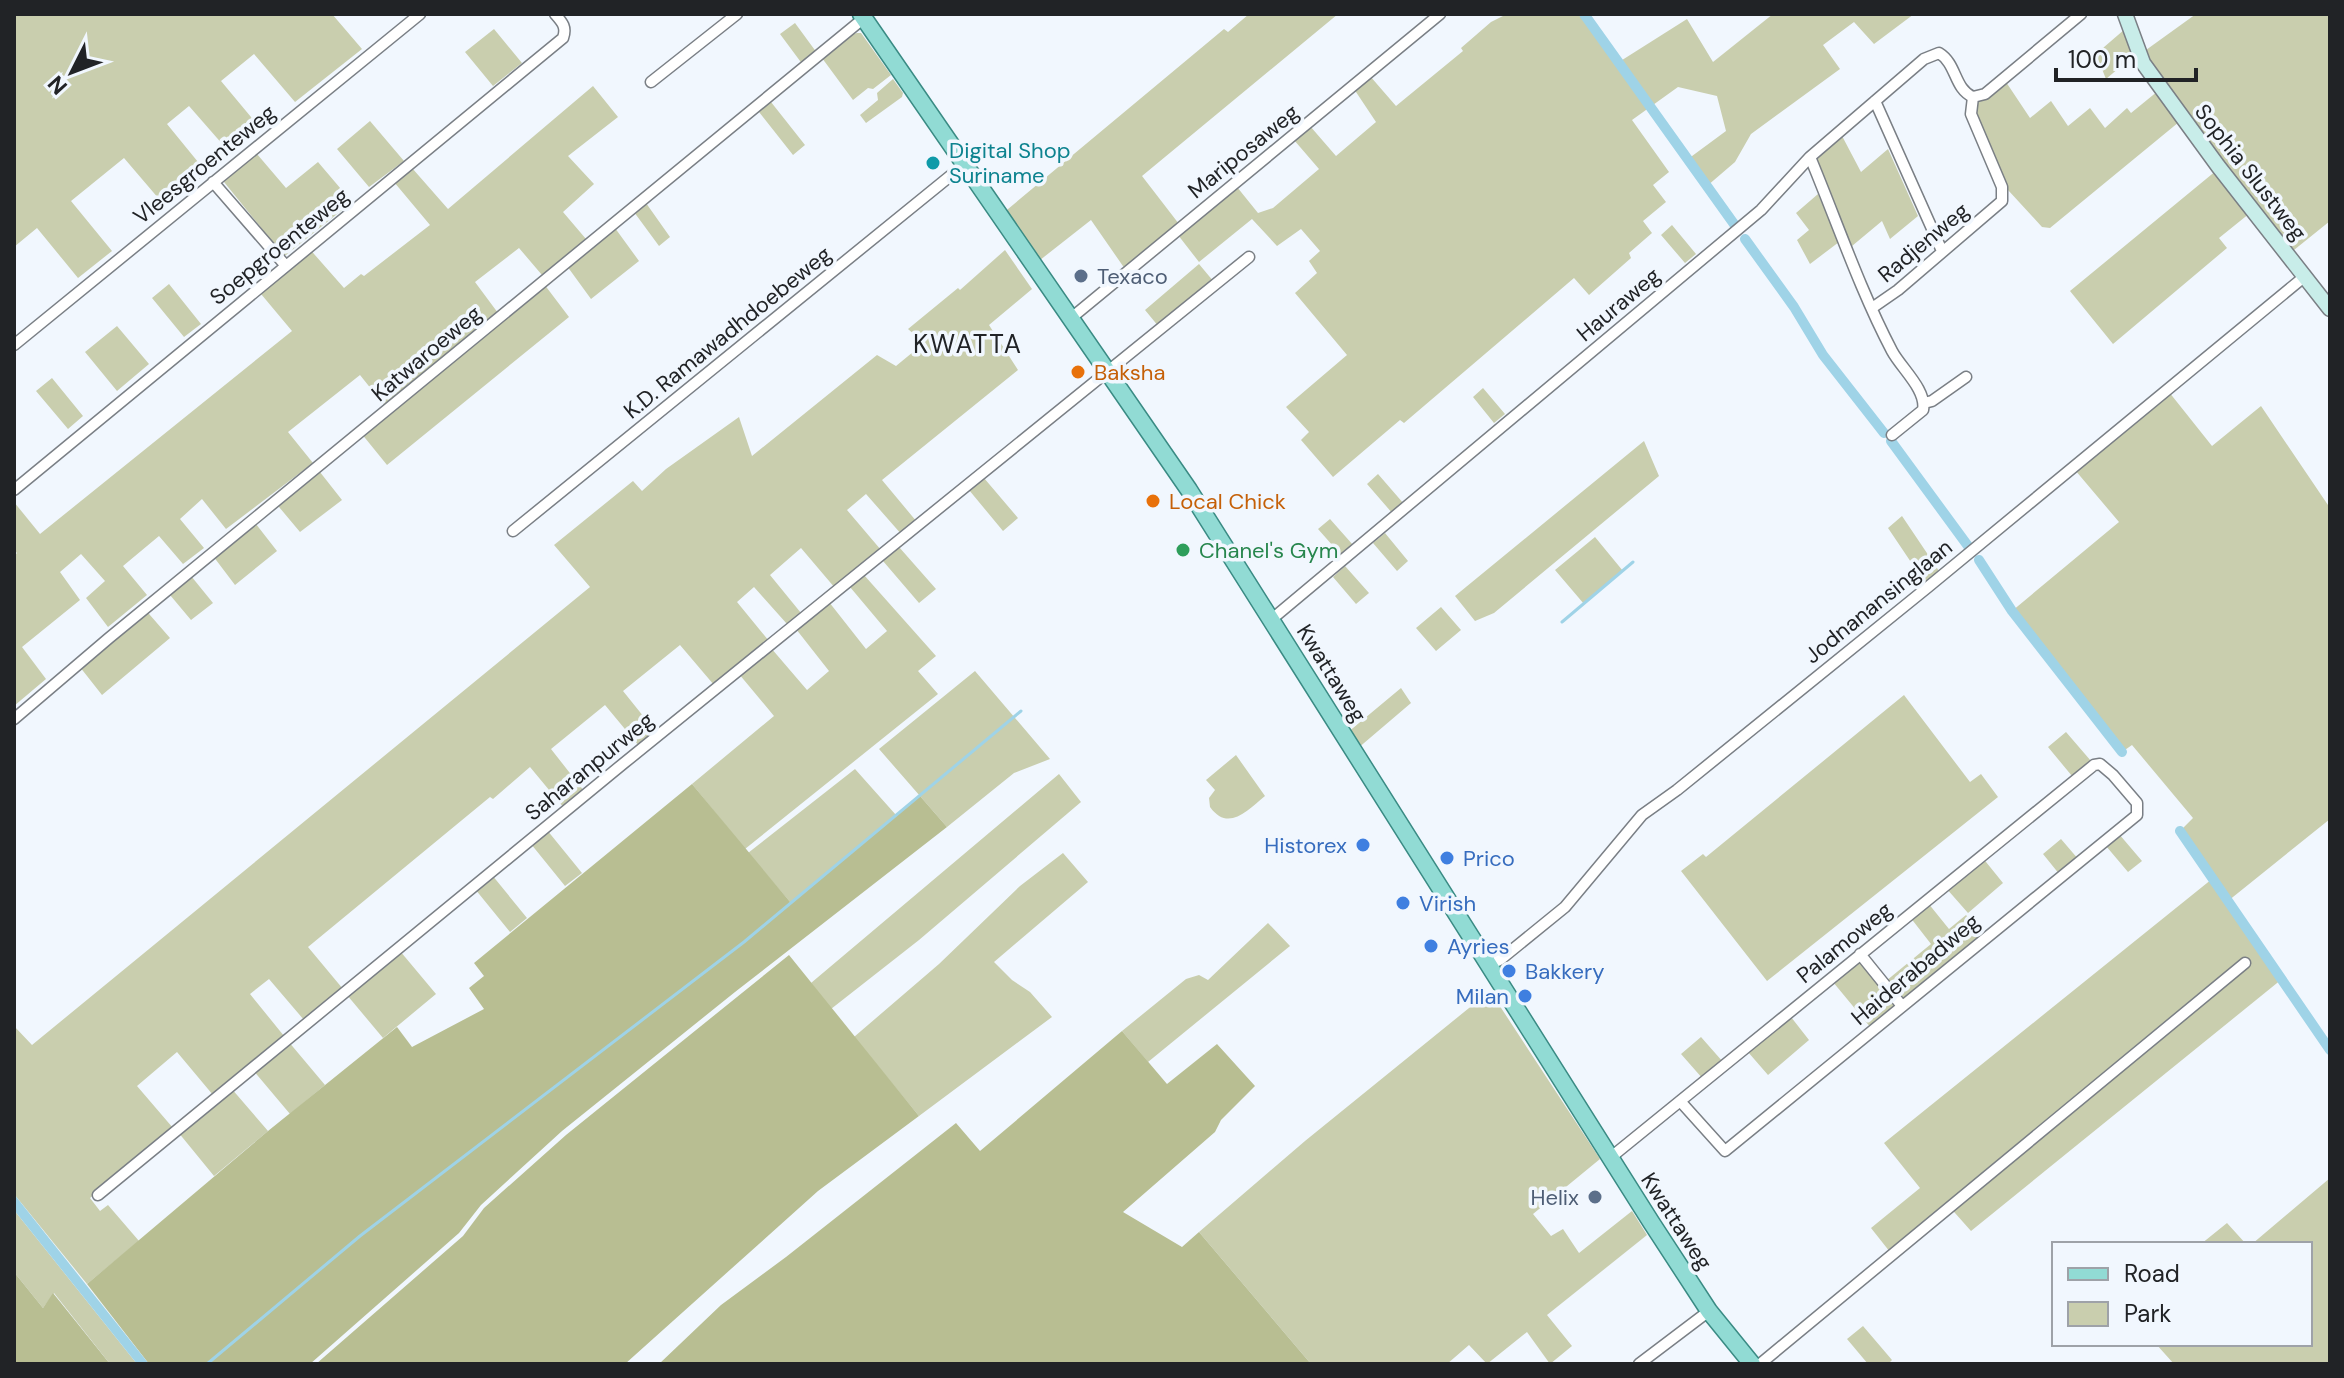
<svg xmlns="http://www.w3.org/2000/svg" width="2344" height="1378" font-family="'DM Sans',sans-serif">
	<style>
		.green { fill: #c9ceae }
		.forest { fill: #b8be92 }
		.water { fill: #9fd3e7 }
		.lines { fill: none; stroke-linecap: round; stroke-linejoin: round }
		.stream { stroke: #9fd3e7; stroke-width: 3 }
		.canal { stroke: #9fd3e7; stroke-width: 10 }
		.street-casing { stroke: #7a7f85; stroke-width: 13 }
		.secondary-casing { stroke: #7a7f85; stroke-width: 17 }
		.primary-casing { stroke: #3a8b84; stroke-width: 19 }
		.street { stroke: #fff; stroke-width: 10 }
		.secondary { stroke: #c8ede9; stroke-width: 14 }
		.primary { stroke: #91dbd4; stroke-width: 16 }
		.culture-dot { fill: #0f9aa8; stroke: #f1f7fe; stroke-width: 3 }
		.service-dot { fill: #5c6f8a; stroke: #f1f7fe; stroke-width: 3 }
		.food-dot { fill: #e8710a; stroke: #f1f7fe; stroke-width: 3 }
		.leisure-dot { fill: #2e9e5b; stroke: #f1f7fe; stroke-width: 3 }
		.shop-dot { fill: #3f7fe0; stroke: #f1f7fe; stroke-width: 3 }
		.labels { text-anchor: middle; stroke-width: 7; stroke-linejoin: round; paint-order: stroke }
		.culture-label { font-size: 22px; fill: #0d838f; stroke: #f1f7fe; text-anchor: start }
		.street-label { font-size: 22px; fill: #212326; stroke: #f1f7fe }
		.service-label { font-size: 22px; fill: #4e5e75; stroke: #f1f7fe; text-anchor: start }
		.food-label { font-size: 22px; fill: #c56008; stroke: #f1f7fe; text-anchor: start }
		.leisure-label { font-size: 22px; fill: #27864d; stroke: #f1f7fe; text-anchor: start }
		.shop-label { font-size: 22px; fill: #366cbe; stroke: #f1f7fe; text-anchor: start }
		.quarter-label { font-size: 26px; letter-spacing: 2px; fill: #212326; stroke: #f1f7fe }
	</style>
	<rect width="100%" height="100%" fill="#f1f7fe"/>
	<path class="green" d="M14,14H332L362,49L295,102L254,54L221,81L261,129L231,154L189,106L167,124L207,173L165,206L124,158L71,201L112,251L78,278L37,228L14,247Z
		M1249,14H1338L1142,176L1179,224L1125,269L1091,220L1035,264L1002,214L1224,29L1228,32Z
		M1507,14H1584L1619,62L1687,19L1713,62L1773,14H1914L1874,44L1854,22L1823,45L1840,69L1751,134L1735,162L1707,186L1688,159L1726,131L1717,96L1678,87L1632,120L1669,172L1653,185L1666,202L1643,221L1652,233L1629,253L1631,258L1589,295L1574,278L1404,423L1400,420L1333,477L1301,440L1309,432L1286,407L1347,355L1295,293L1317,273L1309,261L1320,251L1301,229L1277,246L1252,219L1199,262L1178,235L1237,187L1258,213L1273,208L1319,169L1294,140L1310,126L1336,156L1376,122L1354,89L1370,76L1396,106L1463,51L1461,48L1491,22Z
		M2196,14H2330V221L2294,250L2178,104L2147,60L2146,50Z
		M795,23L817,53L803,65L780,34Z
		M494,29L522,63L493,86L465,52Z
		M2125,29L2132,57L2106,79L2096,54Z
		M857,33H861L891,75L873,89L868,88L853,100L822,58L850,35Z
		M893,79L903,93L902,97L866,123L860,115L878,100L877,93Z
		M2006,82L2030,118L2051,101L2068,126L2090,108L2105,128L2127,108L2131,113L2158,91L2179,122L2050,228L2042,227L2008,190L1974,114L1978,103Z
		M593,86L618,117L568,156L594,184L563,212L586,239L542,275L519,248L475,282L498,313L384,405L360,375L288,432L313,463L226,529L202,499L180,519L204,548L183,564L159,536L123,566L147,595L108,627L86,598L105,581L81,554L60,572L80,600L22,647L46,679L14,706V556L17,553L14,550V502L40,534L292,331L256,288L307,246L344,288L361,274L364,276L430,225L394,182L412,168L448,209Z
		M771,102L805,145L793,155L759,112Z
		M370,121L404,161L369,187L337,149Z
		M1841,134L1861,172L1888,149L1918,216L1890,239L1882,221L1852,246L1815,161V157Z
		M251,147L286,188L318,162L352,202L286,255H283L220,177Z
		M2217,170L2250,213L2219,238L2227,248L2113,344L2070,291Z
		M1818,194L1839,242L1810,264L1797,240L1809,230L1796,213Z
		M646,203L670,237L659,246L634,212Z
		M1672,225L1696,254L1685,263L1661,235Z
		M615,228L639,261L591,299L567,266Z
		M1005,250L1032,289L989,325L1018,370L882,480L917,522L902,535L866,494L847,510L881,550L835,588L801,548L770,575L801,613L787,624L754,587L737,602L769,641L714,685L680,645L623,691L656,732L639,746L605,705L551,749L584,791L564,808L530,767L493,799L490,797L308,947L343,989L304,1020L269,979L250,994L284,1036L213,1095L177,1052L137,1086L173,1128L90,1198L100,1211L108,1205L139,1241L87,1284L14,1194V1026L32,1045L590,587L554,545L633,481L642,491L666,469L739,417L752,456L877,355L896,366L924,343L908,329L958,288L960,290Z
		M1199,264L1214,282L1159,327L1145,310Z
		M169,284L201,324L184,337L152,298Z
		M544,284L569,317L387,465L361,433Z
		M117,326L149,364L117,391L85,352Z
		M52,378L83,416L68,429L36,391Z
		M1483,388L1505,414L1494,423L1473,397Z
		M2169,392L2212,446L2261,406L2330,508V819L2228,901L2282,979L1971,1231L1947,1204L1890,1252L1871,1228L1920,1188L1884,1143L2212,879L2180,831L2193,818L2132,745L2122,752L2012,611L2119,522L2075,470Z
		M1644,441L1659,476L1494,613L1475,621L1455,596Z
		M316,467L342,500L300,532L274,501Z
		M1378,474L1404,504L1393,514L1367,484Z
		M984,478L1018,518L1003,531L969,490Z
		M1902,516L1939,571L1925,583L1888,528Z
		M252,519L277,551L235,585L210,552Z
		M1330,519L1353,545L1341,555L1318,529Z
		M1385,533L1408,561L1397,571L1373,543Z
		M1595,537L1623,571L1584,604L1555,570Z
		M899,547L936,589L919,603L883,561Z
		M1345,566L1369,593L1356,604L1333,577Z
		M187,571L213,603L191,620L165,589Z
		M864,575L936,656L918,671L938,694L745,849L692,784L774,716L739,674L771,648L807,690L829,671L796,629L829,602L866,649L887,631L850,587Z
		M143,607L170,638L102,695L76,662Z
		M1441,607L1461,630L1436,651L1416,628Z
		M975,671L1050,759L1014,773L947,827L879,749Z
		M1401,688L1411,703L1357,749L1347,733Z
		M1904,695L1970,782L1981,774L1998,797L1767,981L1681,871L1703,854L1706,857Z
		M2066,732L2091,761L2072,776L2048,747Z
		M1236,755L1265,796C1247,811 1228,832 1210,807L1209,798L1215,790L1206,780Z
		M855,769L896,815L791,903L748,853Z
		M1059,774L1081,802L919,940L831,1009L811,983Z
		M547,830L582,873L565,886L531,844Z
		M2119,834L2142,861L2128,872L2106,846Z
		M2061,839L2079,860L2060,875L2043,854Z
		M1063,853L1088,882L994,962L1012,980L1030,992L1052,1017L919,1116L854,1037L939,964L1020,886Z
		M1982,857L2003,883L1968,913L1946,888Z
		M492,875L527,918L510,932L475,889Z
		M1928,903L1949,929L1966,915L1984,936L1907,999L1901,998L1886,981L1931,944L1910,917Z
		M1268,923L1290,946L1148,1062L1122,1031L1186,979L1199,975L1208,980Z
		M400,951L436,994L383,1038L347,995Z
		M1861,961L1895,1004L1894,1008L1871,1028L1833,982Z
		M1490,991L1600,1159L1533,1214L1551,1236L1563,1229L1579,1253L1632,1211L1647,1235L1547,1315L1572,1346L1550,1364L1527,1332L1487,1364L1469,1345L1447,1364H1311L1199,1232L1305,1141Z
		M1791,1017L1809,1040L1768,1075L1748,1052Z
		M1701,1037L1723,1062L1703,1079L1681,1054Z
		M288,1041L325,1085L290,1114L253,1070Z
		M231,1088L268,1131L214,1176L178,1132Z
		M2330,1178V1364H2174L2156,1344H2310V1244H2252Z
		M14,1210L137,1364H110L54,1293L43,1308L14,1272Z
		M2227,1223L2246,1244H2201Z
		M1863,1326L1892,1360L1888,1364H1868L1847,1339Z"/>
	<path class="forest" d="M692,784L791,903L920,796L947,827L735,992L562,1131L481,1205L459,1233L310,1364H149L87,1284L268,1131L397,1027L412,1047L484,1009L469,988L484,976L474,963Z
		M789,955L919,1116L818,1191L625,1364H316L463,1236L484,1208L566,1135Z
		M1122,1031L1167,1084L1217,1044L1255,1086L1221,1120L1215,1132L1123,1212L1182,1247L1199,1232L1311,1364H659L721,1305L786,1257L956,1123L980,1151Z
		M14,1272L43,1308L53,1293L110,1364H14Z"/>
	<path class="water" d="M14,1194L149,1364H137L14,1210Z"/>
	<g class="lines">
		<path class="stream" d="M1562,622L1633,562
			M207,1364L360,1236L744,942L1021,711"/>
		<path class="canal" d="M1584,14L1734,224
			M1745,239L1794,307L1823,355L1884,433
			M1891,441L1968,546
			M1979,560L2012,611L2122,752
			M2180,831L2330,1050"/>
		<defs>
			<path id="street" d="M651,82L737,14
				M1973,97L1985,94L2081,14
				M1875,101L1942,251
				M1810,157C1837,222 1860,290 1892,351C1901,368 1927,390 1923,410L1892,435
				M213,182L286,266
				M1872,308L1898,290L2002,201V187L1971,114L1973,97
				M1070,319L1440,14
				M14,345L420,14
				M1924,403L1932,401L1966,377
				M14,490L563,38C567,27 562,22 555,14
				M513,531L965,164
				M1272,619L1761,210L1810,157L1924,59L1939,53C1957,64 1954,89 1973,97
				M14,719L109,638L864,18
				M1860,954L1902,1006
				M1488,966L1501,959L1565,907L1642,815L1677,790L1928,587L2304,277
				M1610,1158L2094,765L2100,764L2113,775L2137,803V815L1725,1151L1680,1101
				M98,1195L624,763L1249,257
				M1639,1364L1709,1311
				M1760,1364L2245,963"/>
			<path id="secondary" d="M2125,14L2143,63L2218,166L2330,309"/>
			<path id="primary" d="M861,14L1189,490L1651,1222L1709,1311L1752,1364"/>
		</defs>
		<use href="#street" class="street-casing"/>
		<use href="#secondary" class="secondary-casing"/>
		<use href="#primary" class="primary-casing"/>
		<use href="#street" class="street"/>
		<use href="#secondary" class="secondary"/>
		<use href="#primary" class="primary"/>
	</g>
	<circle class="culture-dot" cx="933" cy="163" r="8"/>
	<g class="service-dot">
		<circle cx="1081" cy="276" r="8"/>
		<circle cx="1595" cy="1197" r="8"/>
	</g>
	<g class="food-dot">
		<circle cx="1078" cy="372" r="8"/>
		<circle cx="1153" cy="501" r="8"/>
	</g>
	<circle class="leisure-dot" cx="1183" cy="550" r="8"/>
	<g class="shop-dot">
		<circle cx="1363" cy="845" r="8"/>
		<circle cx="1447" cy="858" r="8"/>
		<circle cx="1403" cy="903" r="8"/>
		<circle cx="1431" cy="946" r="8"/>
		<circle cx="1509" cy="971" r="8"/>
		<circle cx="1525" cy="996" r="8"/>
	</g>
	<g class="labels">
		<g class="culture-label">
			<text x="949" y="158">Digital Shop<tspan x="949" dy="25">Suriname</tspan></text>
		</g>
		<g class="street-label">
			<text transform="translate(1243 151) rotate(-39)" y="8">Mariposaweg</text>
			<text transform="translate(204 164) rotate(-39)" y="8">Vleesgroenteweg</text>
			<text transform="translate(2251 172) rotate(52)" y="8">Sophia Slustweg</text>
			<text transform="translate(1923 242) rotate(-40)" y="8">Radjenweg</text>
			<text transform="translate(279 246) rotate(-39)" y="8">Soepgroenteweg</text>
			<text transform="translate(1618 304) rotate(-40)" y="8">Hauraweg</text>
			<text transform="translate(727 332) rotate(-39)" y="8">K.D. Ramawadhdoebeweg</text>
			<text transform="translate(426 353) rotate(-40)" y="8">Katwaroeweg</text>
			<text transform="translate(1878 601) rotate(-39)" y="8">Jodnanansinglaan</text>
			<text transform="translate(1332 673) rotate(58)" y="8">Kwattaweg</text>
			<text transform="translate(589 766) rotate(-39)" y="8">Saharanpurweg</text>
			<text transform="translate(1844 942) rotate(-39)" y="8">Palamoweg</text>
			<text transform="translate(1915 969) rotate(-40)" y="8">Haiderabadweg</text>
			<text transform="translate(1677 1221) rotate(57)" y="8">Kwattaweg</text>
		</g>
		<g class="service-label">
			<text x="1097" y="284">Texaco</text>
			<text x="1579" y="1205" text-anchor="end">Helix</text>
		</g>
		<g class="food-label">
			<text x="1094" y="380">Baksha</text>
			<text x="1169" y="509">Local Chick</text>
		</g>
		<g class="leisure-label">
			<text x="1199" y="558">Chanel's Gym</text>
		</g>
		<g class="shop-label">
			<text x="1347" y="853" text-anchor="end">Historex</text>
			<text x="1463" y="866">Prico</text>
			<text x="1419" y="911">Virish</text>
			<text x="1447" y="954">Ayries</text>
			<text x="1525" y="979">Bakkery</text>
			<text x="1509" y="1004" text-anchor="end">Milan</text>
		</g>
		<g class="quarter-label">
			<text x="968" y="353">KWATTA</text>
		</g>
	</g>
	<rect width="2344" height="1378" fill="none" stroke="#212326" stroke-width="32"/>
	<rect x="2052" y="1242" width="260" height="104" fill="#f1f7fe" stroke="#9ea2a8" stroke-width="2"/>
	<rect x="2068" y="1268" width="40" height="12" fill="#91dbd4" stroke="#9ea2a8" stroke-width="2"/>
	<text x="2124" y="1282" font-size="24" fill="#212326">Road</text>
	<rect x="2068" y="1302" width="40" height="24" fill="#c9ceae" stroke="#9ea2a8" stroke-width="2"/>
	<text x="2124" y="1322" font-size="24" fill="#212326">Park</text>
	<g transform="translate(72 72) rotate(228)" stroke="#f1f7fe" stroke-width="6" paint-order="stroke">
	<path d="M0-6L14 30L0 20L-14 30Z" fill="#212326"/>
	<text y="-12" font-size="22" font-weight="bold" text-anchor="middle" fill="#212326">N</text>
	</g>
	<path d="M2056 68v12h140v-12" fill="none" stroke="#212326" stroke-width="4"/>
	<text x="2068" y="68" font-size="24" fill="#212326" stroke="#f1f7fe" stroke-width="6" paint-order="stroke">100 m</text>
</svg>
